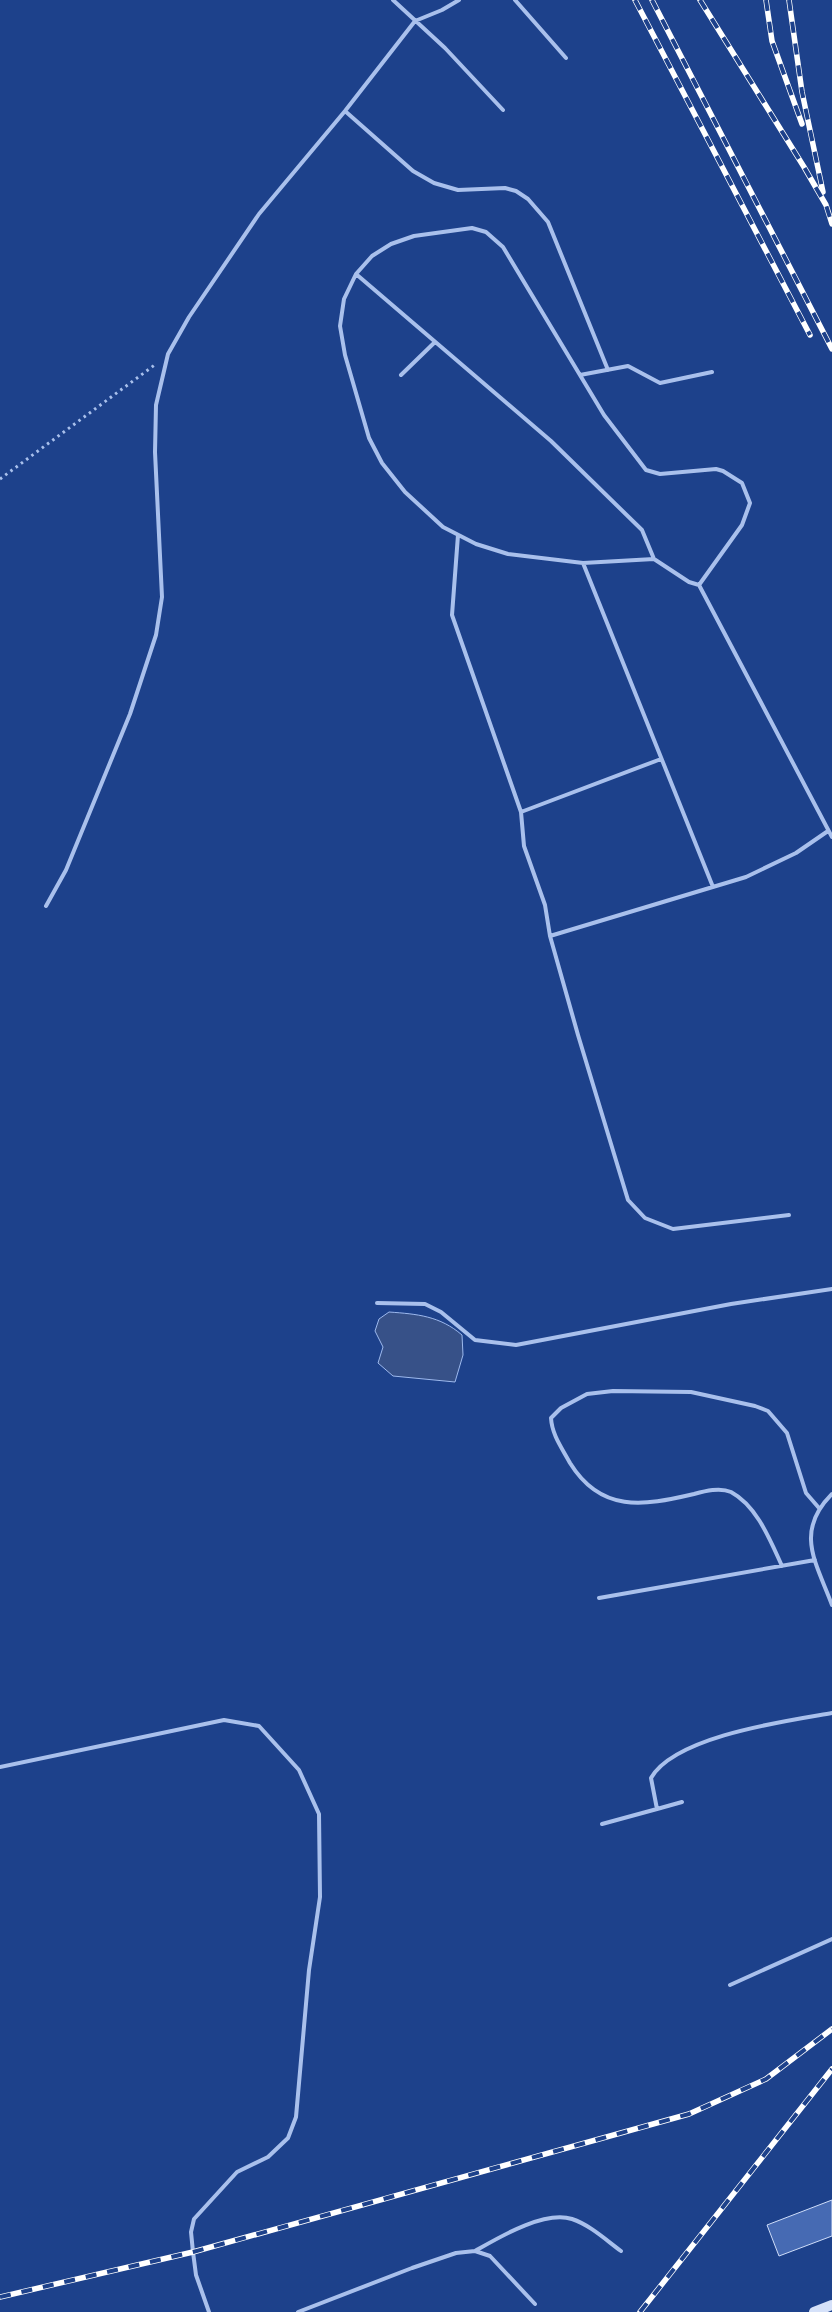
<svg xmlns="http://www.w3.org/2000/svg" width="832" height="2312" font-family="Lato,sans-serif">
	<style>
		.water { fill: #375188; stroke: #9db9ee }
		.building { fill: #466ab3; stroke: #cfddf9 }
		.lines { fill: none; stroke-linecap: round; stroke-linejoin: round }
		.path { stroke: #a9c0ec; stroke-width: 3; stroke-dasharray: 2.5 4; stroke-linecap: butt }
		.lane { stroke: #a9c0ec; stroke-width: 4 }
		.secondary { stroke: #d5e1f9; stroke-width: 10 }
		.rail-casing { stroke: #fff; stroke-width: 5.5 }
		.rail { stroke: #1d418b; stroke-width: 4; stroke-dasharray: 11; stroke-linecap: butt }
	</style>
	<rect width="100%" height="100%" fill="#1d418b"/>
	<path class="water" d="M389,1312C417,1314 440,1316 462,1335L463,1355L455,1382L393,1376L378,1363L383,1347L375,1331L379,1319Z"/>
	<path class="building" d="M832,2200V2236L779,2256L767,2225Z"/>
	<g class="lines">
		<path class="path" d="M0,479L156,364"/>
		<path class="lane" d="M393,0L445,48L503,110
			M515,0L566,58
			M345,111L413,171L434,183L458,190L505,188L516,191L528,199L548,222L608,370
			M356,274L551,441L642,530L654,559
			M401,375L435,342
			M580,375L628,366L660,383L712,372
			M458,535L452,615L521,812
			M583,563L713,887
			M699,585L742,525L750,503L742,483L723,471L716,469L660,474L646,470L604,415L503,247L486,232L472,228L414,236L391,244L372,256L356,274L344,299L340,326L345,355L369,438L382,463L405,492L443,527L476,544L508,554L583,563L654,559L689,582L699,585L832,837
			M661,759L521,812L524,846L545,905L550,936L578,1035L628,1200L645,1218L673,1229L789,1215
			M46,906L66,870L130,714L156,635L162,597L155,452L156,405L168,354L189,317L259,214L345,111L415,21L442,10L459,0
			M550,936L746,877L796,853L828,831
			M377,1303L425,1304L441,1312L475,1340L516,1345L731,1304L832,1289
			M832,1494C794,1532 816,1562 832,1605
			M782,1566C770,1540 757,1506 731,1492C720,1487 705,1491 694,1494C643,1506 601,1513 570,1463C562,1448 552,1435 551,1418L561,1408L587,1394L613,1391L691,1392L755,1406L768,1411L787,1433L806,1493L819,1508
			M599,1598L815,1560
			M0,1767L224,1720L259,1726L299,1770L319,1814L320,1897L309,1970L296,2117L288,2138L268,2157L237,2172L194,2219L191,2232L193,2252L196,2275L209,2312
			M657,1809L682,1802
			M602,1824L657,1809L651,1778C675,1736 786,1721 832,1713
			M730,1985L832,1939
			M475,2251C498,2238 544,2210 572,2219C590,2225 606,2240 621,2251
			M298,2312L412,2268L456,2253L475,2251L490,2256L535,2304"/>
		<path class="secondary" d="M814,2312L832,2305"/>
		<defs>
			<path id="rail" d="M635,0L810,335
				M652,0L832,349
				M700,0L804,167L826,205L832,224
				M766,0L772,41L802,124
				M789,0L802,92L823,192
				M0,2297L193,2252L689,2114L766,2079L832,2029
				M640,2312L832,2069"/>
		</defs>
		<use href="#rail" class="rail-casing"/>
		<use href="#rail" class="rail"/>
	</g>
</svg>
